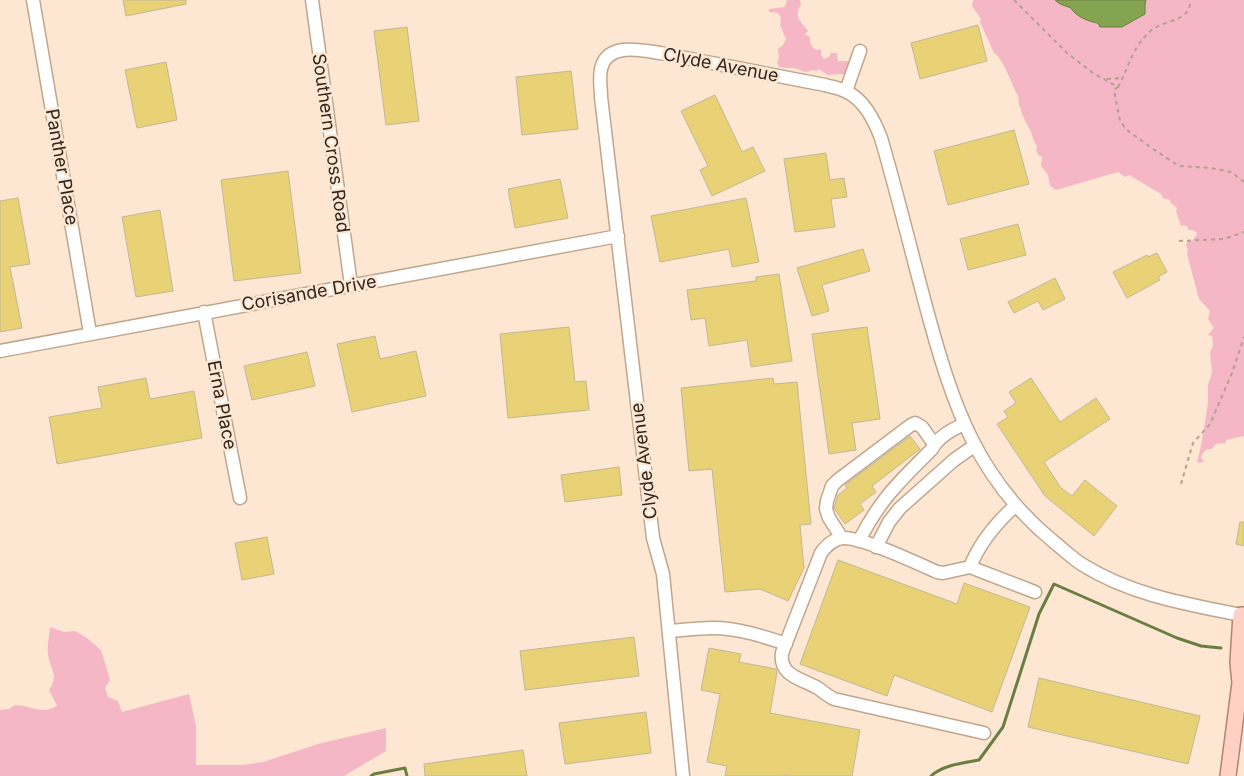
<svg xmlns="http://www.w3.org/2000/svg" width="1244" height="776" font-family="Inter,sans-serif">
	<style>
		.green { fill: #f5b7c5 }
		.water { fill: #84a451; stroke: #6b7e41 }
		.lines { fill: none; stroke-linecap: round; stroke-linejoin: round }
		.stream { stroke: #6b7e41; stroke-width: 3 }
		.building { fill: #e9d275; stroke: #c0b897 }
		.minor-casing { stroke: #bfa68d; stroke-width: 15 }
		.major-casing { stroke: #b78171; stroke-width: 18 }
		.path { stroke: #b2a190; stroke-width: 2; stroke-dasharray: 4 4; stroke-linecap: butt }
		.minor { stroke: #fff; stroke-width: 12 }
		.major { stroke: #ffd1c5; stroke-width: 15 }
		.labels { text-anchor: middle; stroke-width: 5; stroke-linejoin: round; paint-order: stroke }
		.street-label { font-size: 18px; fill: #30261c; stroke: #fde7d2 }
	</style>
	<rect width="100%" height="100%" fill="#fde7d2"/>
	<path class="green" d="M787,0H800L801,5C793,17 801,21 808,31L805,34L810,37V42L813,48L817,50L821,49V55L824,59L829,57L831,53H837L838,61H849L845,75L840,74L828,75L819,69L817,71L812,70C804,75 800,68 792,68C788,68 784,68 779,67L777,62L779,58L778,49L783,45L786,39L780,25L781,18L778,13L769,12V9L785,7Z
		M973,0H1244V436L1226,440V443L1216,444L1212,449H1207L1202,454L1201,458L1204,461L1200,463L1197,462L1201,446L1208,403V385L1212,372L1210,352L1213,346L1212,336L1208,335L1214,328L1208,319L1210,311L1199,299L1187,254L1188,250L1186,245L1188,241H1192L1197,234L1196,232L1192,230H1188V227L1184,225L1181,226L1176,211L1177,208L1171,203L1170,200L1163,198L1161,194L1129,175L1125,177L1118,172L1056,190L1050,186L1048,175L1041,166L1042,157L1038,155L1036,150L1037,146C1033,141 1033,137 1031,132C1027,124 1022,116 1020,107C1018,104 1019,100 1018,96C1013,87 1002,56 994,53L980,22L981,19L972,6Z
		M50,627L64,632L75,631L87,638L101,650L110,680L105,688L108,697L118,701L122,712L189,694L196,726V765H243L263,762L318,744L386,728V751L344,776H0V710L9,709L15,705C33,706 41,715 57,706L49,690C59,675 51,671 48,655C47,647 49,636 50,627Z"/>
	<path class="water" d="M1055,0H1146L1145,5V14L1122,27H1100L1098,23C1089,22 1075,16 1071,8L1060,4Z"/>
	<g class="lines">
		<path class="stream" d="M371,776L374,774L405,768L407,776
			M931,776C943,765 963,763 979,760L1003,727L1039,614L1054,584L1177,638L1201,646L1221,648"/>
	</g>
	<path class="building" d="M123,0H186V4L126,16Z
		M978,25L987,61L920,79L911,43Z
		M407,27L419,121L386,125L374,31Z
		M166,62L177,120L137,128L125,70Z
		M571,71L578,129L522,135L516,77Z
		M715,95L742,152L753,147L765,171L712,196L700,170L708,166L681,111Z
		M1014,130L1029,184L948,205L934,151Z
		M826,153L830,180L844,178L847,197L831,199L835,227L795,232L784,159Z
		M288,171L301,273L234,281L221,180Z
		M560,179L568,218L515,228L508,189Z
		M18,198L30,264L10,267L22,328L0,332V201Z
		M746,198L759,262L732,267L729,249L660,262L651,216Z
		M160,210L173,291L136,297L122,217Z
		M1018,224L1026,255L968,270L960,239Z
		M863,249L870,271L822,285L829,311L812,316L797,268Z
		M1157,253L1167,272L1158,277L1160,280L1127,298L1113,272L1147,255L1148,257Z
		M779,274L792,361L751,367L747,340L709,346L705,318L691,320L687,290L756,281V277Z
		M1055,278L1065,299L1043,310L1038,301L1014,313L1008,302Z
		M569,327L575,382L586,381L589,410L508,418L500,334Z
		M867,327L880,419L852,423L856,450L829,454L812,334Z
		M375,336L380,359L416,351L426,396L352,412L337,344Z
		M307,352L315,386L252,400L244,366Z
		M146,378L150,399L194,391L202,438L57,464L49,417L102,408L98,387Z
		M773,378L774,384L797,382L811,524L800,525L804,568L788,601L760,589L725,592L712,469L689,471L681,388Z
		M1031,378L1060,422L1096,398L1110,419L1044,462L1061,488L1072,496L1085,480L1117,506L1094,536L1045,496L997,424L1008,417L1004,411L1016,403L1009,392Z
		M910,436L920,449L872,486L876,492L860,504L864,510L845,524L834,508L838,495L847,488L845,485Z
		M619,467L622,495L565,502L561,475Z
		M1240,522H1244V546L1236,544Z
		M267,537L274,574L242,580L235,543Z
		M838,560L957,604L964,583L1030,607L992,712L894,675L887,696L800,664Z
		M634,637L639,676L525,690L520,651Z
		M709,648L741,654L739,662L776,669L777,672L770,713L860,730L852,776H790L783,775L782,776H725L727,766L707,762L720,694L701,690Z
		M1039,678L1200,716L1188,764L1028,727Z
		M646,712L651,753L565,764L559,723Z
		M523,750L527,776H425L424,764Z"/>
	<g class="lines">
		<defs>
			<path id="minor" d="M33,0L90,333
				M312,0L351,285
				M846,91L860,51
				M204,312L240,498
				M0,351L618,236
				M842,538L829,518L826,509L827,501L832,486L838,480L911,425L915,423L922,427L934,444
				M859,541C880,499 900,481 932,449C938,437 951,430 964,424
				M876,547L889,522L900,508L954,460L974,446
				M970,567C980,542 996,523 1016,505
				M669,631C684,630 698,628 713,628C738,628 762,636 786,644
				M984,733L834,699C828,696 823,692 818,688C802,679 779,676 782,653L821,553C827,545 833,539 843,538C862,537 917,563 937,572L943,573L970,567L1035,592
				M683,776L663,574L653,538L601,97C601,88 599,78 601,69C607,42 641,50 660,53L825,85C832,87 839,88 845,91C864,99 874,120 881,138C898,196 912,255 928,314C953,405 977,479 1054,542C1063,549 1073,559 1083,565C1131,595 1187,604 1241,615"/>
			<path id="major" d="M1228,776L1240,683L1238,662L1241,615H1244"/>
		</defs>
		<use href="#minor" class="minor-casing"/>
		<use href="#major" class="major-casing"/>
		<path class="path" d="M1014,0L1067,53L1093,73L1118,87C1130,65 1132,46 1153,29C1165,20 1192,21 1190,0
			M1107,79L1122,78
			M1118,87L1114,90L1120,121L1127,130L1153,149L1179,166L1211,168L1231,172L1244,182
			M1179,241L1224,239L1244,232
			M1181,484L1193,443L1210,424L1232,373L1244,337"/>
		<use href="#minor" class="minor"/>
		<use href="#major" class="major"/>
	</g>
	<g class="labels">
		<g class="street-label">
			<text transform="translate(721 65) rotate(11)" y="6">Clyde Avenue</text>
			<text transform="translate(331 143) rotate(82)" y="6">Southern Cross Road</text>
			<text transform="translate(62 167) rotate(80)" y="6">Panther Place</text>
			<text transform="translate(309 293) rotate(-10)" y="6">Corisande Drive</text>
			<text transform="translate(222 405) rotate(79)" y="6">Erna Place</text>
			<text transform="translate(644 461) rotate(-97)" y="6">Clyde Avenue</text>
		</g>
	</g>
</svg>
